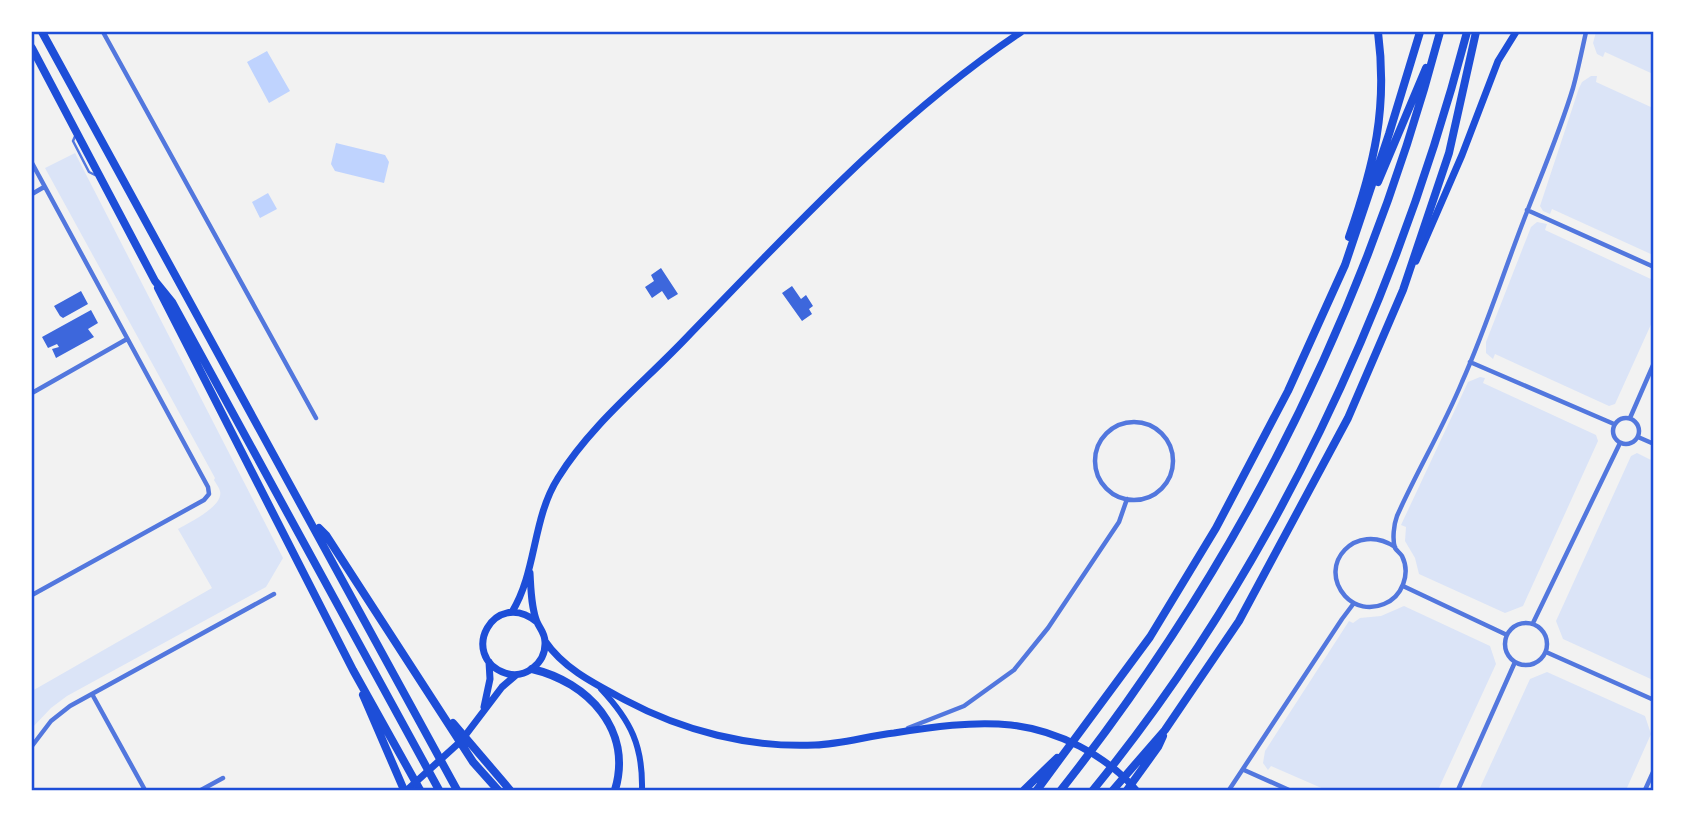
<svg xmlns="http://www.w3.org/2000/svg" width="1685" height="822" font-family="'Archivo Narrow',sans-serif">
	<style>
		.green { fill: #dbe4f7 }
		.water { fill: #bfd3fe }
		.building { fill: #3d67dc }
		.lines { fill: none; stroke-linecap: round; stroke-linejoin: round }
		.service { stroke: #5277de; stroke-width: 2.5 }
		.minor { stroke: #5277de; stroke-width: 4.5 }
		.secondary { stroke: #1d4ed8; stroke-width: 6 }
		.primary { stroke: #1d4ed8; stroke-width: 7 }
		.motorway { stroke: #1d4ed8; stroke-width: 8 }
		.neatline { fill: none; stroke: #1d4ed8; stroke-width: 2.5 }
	</style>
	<rect width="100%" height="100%" fill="#f2f2f2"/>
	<path class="green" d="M1596,32H1653V74L1605,52L1603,57L1597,54L1593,43Z
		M1591,76H1597L1596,82L1653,108V255L1552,209L1550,214L1543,211L1540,206L1579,88L1582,82Z
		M75,153L283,558L266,587L67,696L51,708L32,728V691L212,588L178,529C190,522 224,506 220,491C219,487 216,484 214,480L215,478L45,168Z
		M1537,222L1547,224L1545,230L1653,280V320L1615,404L1609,406L1495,354L1493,359L1486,353V342L1531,227Z
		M1480,377L1485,378L1483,383L1596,435L1598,441L1523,606L1505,613L1419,574L1415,558L1405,541L1406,527L1401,525L1468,382Z
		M1637,453L1653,461V680L1563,639L1556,621L1631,456Z
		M1404,606L1490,646L1496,664L1438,790H1326L1271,766L1268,770L1263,763L1265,751L1349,621L1353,623L1360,618L1381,616Z
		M1547,672L1645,716L1651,734L1626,790H1479L1530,679Z"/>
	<path class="water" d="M267,51L290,91L269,103L247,62Z
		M336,143L385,155L389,162L384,183L335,171L331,164Z
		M268,193L277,209L260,218L252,202Z"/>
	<path class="building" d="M661,268L678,294L668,300L662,291L652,298L645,287L654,281L651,275Z
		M792,286L801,299L806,295L813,306L809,309L812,314L802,321L782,293Z
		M81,291L88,304L63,318L60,316L54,306Z
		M91,310L98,323L88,329L94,337L56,358L52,349L59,347L57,344L48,348L42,337Z"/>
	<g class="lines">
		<path class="service" d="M76,134L73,141L89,172L95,175"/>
		<path class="minor" d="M103,32L316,418
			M32,163L208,487L209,494L204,500L32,595
			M32,194L44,187
			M1527,210L1654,267
			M1470,362L1614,424
			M32,393L127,339
			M1613 431a13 13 0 1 1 26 0a13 13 0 1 1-26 0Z
			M1630,418L1654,363
			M1095 461a39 39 0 1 1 78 0a39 39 0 1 1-78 0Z
			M1638,437L1654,444
			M1395,547C1356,521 1317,564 1345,596C1355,607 1370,610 1384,604C1402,597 1411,574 1402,556C1400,553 1397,551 1395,548C1392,539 1394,524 1397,516C1417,471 1443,428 1462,382C1483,335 1499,286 1517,238C1535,189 1558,138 1573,88C1578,70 1582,50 1586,32
			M1403,586L1507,635
			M1505 644a21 21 0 1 1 42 0a21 21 0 1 1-42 0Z
			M1533,623L1620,443
			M1546,652L1654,700
			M92,694L145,790
			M908,728L964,706L1014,670L1048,628L1119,522L1127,499
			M32,746L51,721L70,706L274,594
			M1244,770L1289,790
			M201,790L223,778
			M1229,790L1342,619L1354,603
			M1458,790L1515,662
			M1645,790L1654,770"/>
		<path class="secondary" d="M601,689C631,721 643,746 642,790"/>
		<path class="primary" d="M1416,261L1462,155L1498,61L1516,32
			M530,573C531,589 531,607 537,622C540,629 545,633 545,642C546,663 525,680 505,673C458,656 494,587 537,622
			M512,612C537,571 532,519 558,478C592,423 646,381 690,334C794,227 897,115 1021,32
			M545,641C564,669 595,684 625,700C683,731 750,748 815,745C841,744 868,736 894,733C931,727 973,721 1011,725C1057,730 1106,755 1136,790
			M484,707L490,679L489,662
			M407,790L461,741L502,687L516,675"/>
		<path class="motorway" d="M42,32L457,790
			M32,48L155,281L172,302L439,790
			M1378,182L1426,68
			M1349,237C1374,165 1388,109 1378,32
			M158,288L353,670L420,790
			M319,528L326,535L473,762L498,790
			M532,669C588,682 633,730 615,790
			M363,695L404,790
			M453,723L510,790
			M1024,790L1057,758
			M1037,790L1150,637L1216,528L1288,391L1345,265L1389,134L1420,32
			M1061,790C1240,563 1366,312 1440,32
			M1093,790C1271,572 1396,303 1467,32
			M1113,790L1165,730L1239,621L1348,418L1403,290L1449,153L1476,32
			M1127,790L1158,747L1163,736"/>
	</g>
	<rect width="1685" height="822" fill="none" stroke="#ffffff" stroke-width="66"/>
	<rect x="33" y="33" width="1619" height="756" class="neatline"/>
</svg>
